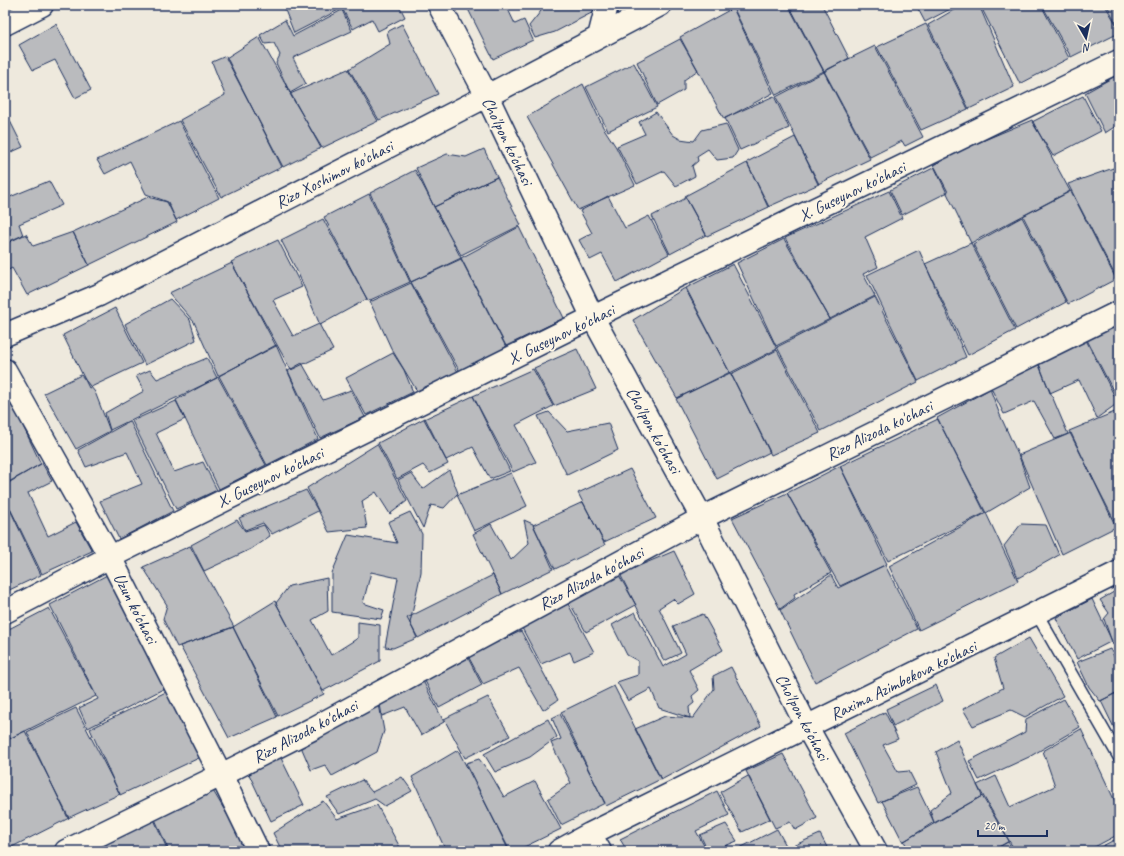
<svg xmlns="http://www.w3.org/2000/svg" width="1124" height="856" font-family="Caveat,sans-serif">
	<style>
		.building { fill: #babbbe; stroke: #1b2f5e }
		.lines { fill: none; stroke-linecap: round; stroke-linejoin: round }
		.lane-casing { stroke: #1b2f5e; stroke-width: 14 }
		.street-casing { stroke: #1b2f5e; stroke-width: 25 }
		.secondary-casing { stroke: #1b2f5e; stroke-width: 25 }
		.lane { stroke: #fcf5e5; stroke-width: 11 }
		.street { stroke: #fcf5e5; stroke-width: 22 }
		.secondary { stroke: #fcf5e5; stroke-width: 22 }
		.labels { text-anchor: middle; stroke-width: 4; stroke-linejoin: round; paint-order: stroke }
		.street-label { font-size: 17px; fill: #1b2f5e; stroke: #fcf5e5 }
	</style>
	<rect width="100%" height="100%" fill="#eee9dd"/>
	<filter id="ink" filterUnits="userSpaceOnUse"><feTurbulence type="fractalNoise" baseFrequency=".025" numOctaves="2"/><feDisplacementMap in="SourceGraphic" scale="8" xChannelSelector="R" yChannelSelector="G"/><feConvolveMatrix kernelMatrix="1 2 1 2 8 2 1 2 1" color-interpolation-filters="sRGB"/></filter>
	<g filter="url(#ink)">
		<path class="building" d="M283,5H348L294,33Z
			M352,5H399L405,17L378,31L372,19L353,29L343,10Z
			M471,5H506L515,24L524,20L533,40L493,59L467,7Z
			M540,5H600L601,8L555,32L535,38L529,26L541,11Z
			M747,5H789L824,71L776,95L735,11Z
			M788,5H822L849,58L824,72Z
			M916,5H958L925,22Z
			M962,5H979L1014,87L969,109L928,25Z
			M980,5H1041L1069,58L1020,84Z
			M1042,5H1105L1119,29V33L1071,57Z
			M1107,5H1119V29Z
			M733,8L773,93L724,119L680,37Z
			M342,10L352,31L293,58L306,84L290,93L276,63L280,55L274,43L265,44L260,35L285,20L293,36Z
			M56,24L91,90L75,98L55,60L33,70L19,45Z
			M402,24L438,94L379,120L349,69L390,44L387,32Z
			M926,24L968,109L921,130L877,47Z
			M259,37L321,148L283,167L226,58Z
			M680,39L698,70L684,80V90L657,105L637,62Z
			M875,46L923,137L905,146L902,141L870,157L824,71Z
			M226,56L282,167L221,197L180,120L225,95L212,62Z
			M634,63L657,107L608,131L586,87Z
			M348,69L378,121L322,148L290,94Z
			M824,72L870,159L818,184L776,97Z
			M1119,74V124L1105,133L1085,93Z
			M583,84L603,127L616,147L635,185L578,210L527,117Z
			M774,96L789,128L740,150L725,118Z
			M1083,96L1101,131L1053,156L1032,122Z
			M5,111L23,147L5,155Z
			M656,112L673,135L680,139L694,141L702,130L726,124L738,150L733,158L717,160L708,149L697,156L698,161L692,166L695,176L676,186L664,171L637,184L617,146L645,134L639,122Z
			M1032,120L1070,191L971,243L932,162Z
			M179,121L219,198L176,220L168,202L146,194L130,161L105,174L97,160Z
			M795,137L819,184L768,207L747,162Z
			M484,149L497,177L434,207L416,168L447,154L466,157Z
			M747,163L769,207L707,236L685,196Z
			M1119,166V280L1118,281L1068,184Z
			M935,167L948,192L902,215L890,190Z
			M415,170L461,258L411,282L370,193Z
			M497,177L521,225L461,255L434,207Z
			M49,181L62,205L19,224L23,235L5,243V199Z
			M889,191L902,218L865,237L878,267L863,274L875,296L830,319L785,238Z
			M1071,191L1116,279L1068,304L1023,216Z
			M369,194L410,282L368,301L324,217Z
			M608,196L625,228L649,216L669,254L617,282L602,254L590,260L579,240L592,233L580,211Z
			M148,197L167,202L177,222L89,265L73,232Z
			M686,198L706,235L670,254L652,216Z
			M1022,217L1066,302L1016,329L973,244Z
			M323,219L367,299L320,325L298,273L281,240Z
			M519,227L564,318L506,346L461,258Z
			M73,232L89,265L27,295L12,268L5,272V244L26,234L33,246Z
			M784,239L830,319L776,346L737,263Z
			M278,240L302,287L273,300L293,336L319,324L333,350L291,370L231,262Z
			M971,243L1015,330L968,355L925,264Z
			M919,250L966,357L918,381L867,275Z
			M461,259L506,347L460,372L411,282Z
			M232,263L276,346L218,376L194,322L169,293Z
			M733,264L777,349L730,373L686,288Z
			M411,283L458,372L417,391L391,348L370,302Z
			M685,288L730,373L677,398L633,320Z
			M875,297L918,382L821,431L777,347Z
			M170,299L190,320L196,340L145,365L125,324Z
			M115,308L142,363L89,388L63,335Z
			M1119,321V402L1086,338Z
			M1085,338L1118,403L1097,418L1079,380L1050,393L1038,361Z
			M276,345L318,439L267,465L219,376Z
			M577,349L596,389L554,406L534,368Z
			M777,350L820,433L771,455L731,374Z
			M393,353L404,370L413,392L366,415L346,378Z
			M207,358L217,378L110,430L105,413L144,391L136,376L150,370L157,379Z
			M302,363L323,400L351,390L365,417L320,438L288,371Z
			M1038,363L1068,434L1055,439L1034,401L1004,414L991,388Z
			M533,369L553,406L516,425L536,462L513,472L473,396Z
			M730,372L770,452L717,479L676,399Z
			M81,375L95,392L110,431L76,449L44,393Z
			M218,377L266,465L219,489L176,400Z
			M5,388L41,464L5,484Z
			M990,389L1000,415L1020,459L1030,487L986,513L937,418Z
			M473,396L510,471L490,479L473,447L446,460L424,419Z
			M176,401L185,419L156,433L174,472L203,462L217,490L176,509L132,421Z
			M1117,411L1119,413V525L1117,526L1069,431Z
			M549,412L567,431L608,423L618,450L567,475L538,416Z
			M425,418L448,464L430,473L423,465L397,479L378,443Z
			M938,419L985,513L888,561L840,466Z
			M130,421L173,511L119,539L100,501L142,484L127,452L86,467L78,450Z
			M1071,433L1116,527L1062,554L1019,455Z
			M377,444L407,501L390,514L376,492L362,501L367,528L329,532L307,488Z
			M42,463L52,481L28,493L48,536L76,522L92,551L42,574L5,498V485Z
			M840,466L887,564L840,586L787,493Z
			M630,469L656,518L604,542L578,493Z
			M449,470L458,493L444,508L431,505L423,528L398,480L411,473L423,489Z
			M511,473L527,506L474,531L457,495Z
			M306,490L318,511L272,534L263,523L245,530L239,518Z
			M787,493L831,573L794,594L795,598L780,609L732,518Z
			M5,499L41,575L5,592Z
			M583,502L605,545L555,569L533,525Z
			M410,512L422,534L421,572L410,623L417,638L393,648L385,647L398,578L371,572L363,603L384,610L381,619L332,612V573L348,535L397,543L388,522Z
			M986,513L1018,581L919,630L889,566Z
			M237,520L245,531L264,525L270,536L251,549L204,571L191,545Z
			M524,520L533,524L553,569L502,594L473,534L491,524L511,560L529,543Z
			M1021,524L1046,525L1059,555L1018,578L1004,546Z
			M190,546L234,627L177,647L163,619L167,605L143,567Z
			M674,551L695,594L678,604L673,599L659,608L681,653L664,661L620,574Z
			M885,565L917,629L815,682L780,610L831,575L838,588Z
			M616,570L636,605L586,632L567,598Z
			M109,574L167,687L88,728L79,708L98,699L50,605Z
			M493,575L502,594L418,638L407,618Z
			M327,578L328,611L312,620L331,655L358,638V622L380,625V661L323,691L276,603L289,586Z
			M1119,589V641L1113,645L1104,619L1109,613L1100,600Z
			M1092,599L1112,641L1077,659L1056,618Z
			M275,601L324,694L278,716L233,627Z
			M568,604L594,652L574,661L570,652L541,664L522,628Z
			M49,608L96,696L5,741V631Z
			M635,612L663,667L686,654L673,626L703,614L723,650L689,670L699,690L692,696L694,703L689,707L690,718L659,708L651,689L628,701L617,682L638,675V661L627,655L612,625Z
			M233,627L277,717L229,738L180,646Z
			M521,631L558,700L543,710L519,668L483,684L468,656Z
			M1029,638L1063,696L1025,717L1011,710L973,726L963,709L1003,688L994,658Z
			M1110,649L1119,666V692L1100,701L1089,687L1077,662Z
			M468,658L482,685L439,708L425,681Z
			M731,667L761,726L661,780L635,729L665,716L693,718L714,689L713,676Z
			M423,681L444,722L421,735L405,707L382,716L380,704Z
			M936,685L943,701L893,726L886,709Z
			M614,686L661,779L606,806L561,712Z
			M170,690L201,757L120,795L90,729Z
			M1119,691V738L1101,701Z
			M488,697L510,736L465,758L444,719Z
			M1064,699L1080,727L1029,757L979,780L969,761L1025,732L1026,719Z
			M379,704L384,731L377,752L332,776L325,765L311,770L299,742Z
			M76,708L120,794L68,818L27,732Z
			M885,712L898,739L883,745L898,772L909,771L916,785L878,803L844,733Z
			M560,714L605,803L561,825L548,799L571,783L551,743L561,739L552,718Z
			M548,719L557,737L530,757L495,772L484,754Z
			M1081,729L1119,810V834L1087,851H1015L977,785L996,776L1010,807L1055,786L1043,751Z
			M25,731L69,818L8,849L5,843V741Z
			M957,740L982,796L934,823L930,810L952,793L936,752Z
			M458,750L510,851H446L412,777Z
			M278,752L304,805L271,821L247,770Z
			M783,754L817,818L795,830L790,822L775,828L746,771Z
			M479,759L490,773L504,797L535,781L561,829L516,851H509L466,763Z
			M748,776L770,819L742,832L720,792Z
			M402,777L412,791L385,806L375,799L339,814L327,797L362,780L372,792Z
			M917,787L934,822L903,842L882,801Z
			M212,789L249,851H169L154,817Z
			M717,791L729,815L696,831L707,851H627L620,839Z
			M982,796L1009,841L992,851H909L904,841Z
			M323,801L337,819L377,805L402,851H282L273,833Z
			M153,817L168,851H92L91,849Z
			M726,824L737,841L720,848L722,851H708L700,835Z
			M777,829L789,851H734Z
			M820,834L829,851H789L788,848Z
			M1119,838V851H1093L1114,840Z
			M1008,842L1014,851H992Z"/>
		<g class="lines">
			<defs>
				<path id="lane" d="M1037,614L1119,757"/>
				<path id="street" d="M5,24L42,5
					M599,37L607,5
					M5,335L99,295L487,96L660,5
					M5,370L110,557L221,775L258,851
					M5,612L110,557L583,322L1119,61
					M590,834L600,851
					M66,851L221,775L314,728L702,518L1119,312
					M559,851L590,834L1119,572"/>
				<path id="secondary" d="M439,5L487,96L593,318L702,518L807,727L876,851"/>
			</defs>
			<use href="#lane" class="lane-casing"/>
			<use href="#street" class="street-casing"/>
			<use href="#secondary" class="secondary-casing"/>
			<use href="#lane" class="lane"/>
			<use href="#street" class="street"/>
			<use href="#secondary" class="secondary"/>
		</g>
	</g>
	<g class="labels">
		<g class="street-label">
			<text transform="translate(508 141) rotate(64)" y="6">Cho'lpon ko'chasi</text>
			<text transform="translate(334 174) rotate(-27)" y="6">Rizo Xoshimov ko'chasi</text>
			<text transform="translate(852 191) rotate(-26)" y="6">X. Guseynov ko'chasi</text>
			<text transform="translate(561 334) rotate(-26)" y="6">X. Guseynov ko'chasi</text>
			<text transform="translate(654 430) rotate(61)" y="6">Cho'lpon ko'chasi</text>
			<text transform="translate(879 430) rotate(-26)" y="6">Rizo Alizoda ko'chasi</text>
			<text transform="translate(270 477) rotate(-26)" y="6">X. Guseynov ko'chasi</text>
			<text transform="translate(591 578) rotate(-28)" y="6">Rizo Alizoda ko'chasi</text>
			<text transform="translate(136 608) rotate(63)" y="6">Uzun ko'chasi</text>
			<text transform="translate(903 680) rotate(-26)" y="6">Raxima Azimbekova ko'chasi</text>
			<text transform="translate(803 717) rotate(62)" y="6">Cho'lpon ko'chasi</text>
			<text transform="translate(305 731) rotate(-28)" y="6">Rizo Alizoda ko'chasi</text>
		</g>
	</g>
	<rect width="1124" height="856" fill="none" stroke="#fcf5e5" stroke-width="20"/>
	<rect x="10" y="10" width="1104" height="836" fill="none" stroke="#1b2f5e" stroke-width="1.5" filter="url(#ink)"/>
	<g transform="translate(1086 38) rotate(171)" stroke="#fcf5e5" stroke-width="3" paint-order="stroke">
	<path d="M0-3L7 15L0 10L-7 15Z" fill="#1b2f5e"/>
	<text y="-6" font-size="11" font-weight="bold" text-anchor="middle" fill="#1b2f5e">N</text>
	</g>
	<path d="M978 830v6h69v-6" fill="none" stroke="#1b2f5e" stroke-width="2"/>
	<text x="984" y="830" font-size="12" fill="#1b2f5e" stroke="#fcf5e5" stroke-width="3" paint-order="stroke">20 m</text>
</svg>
